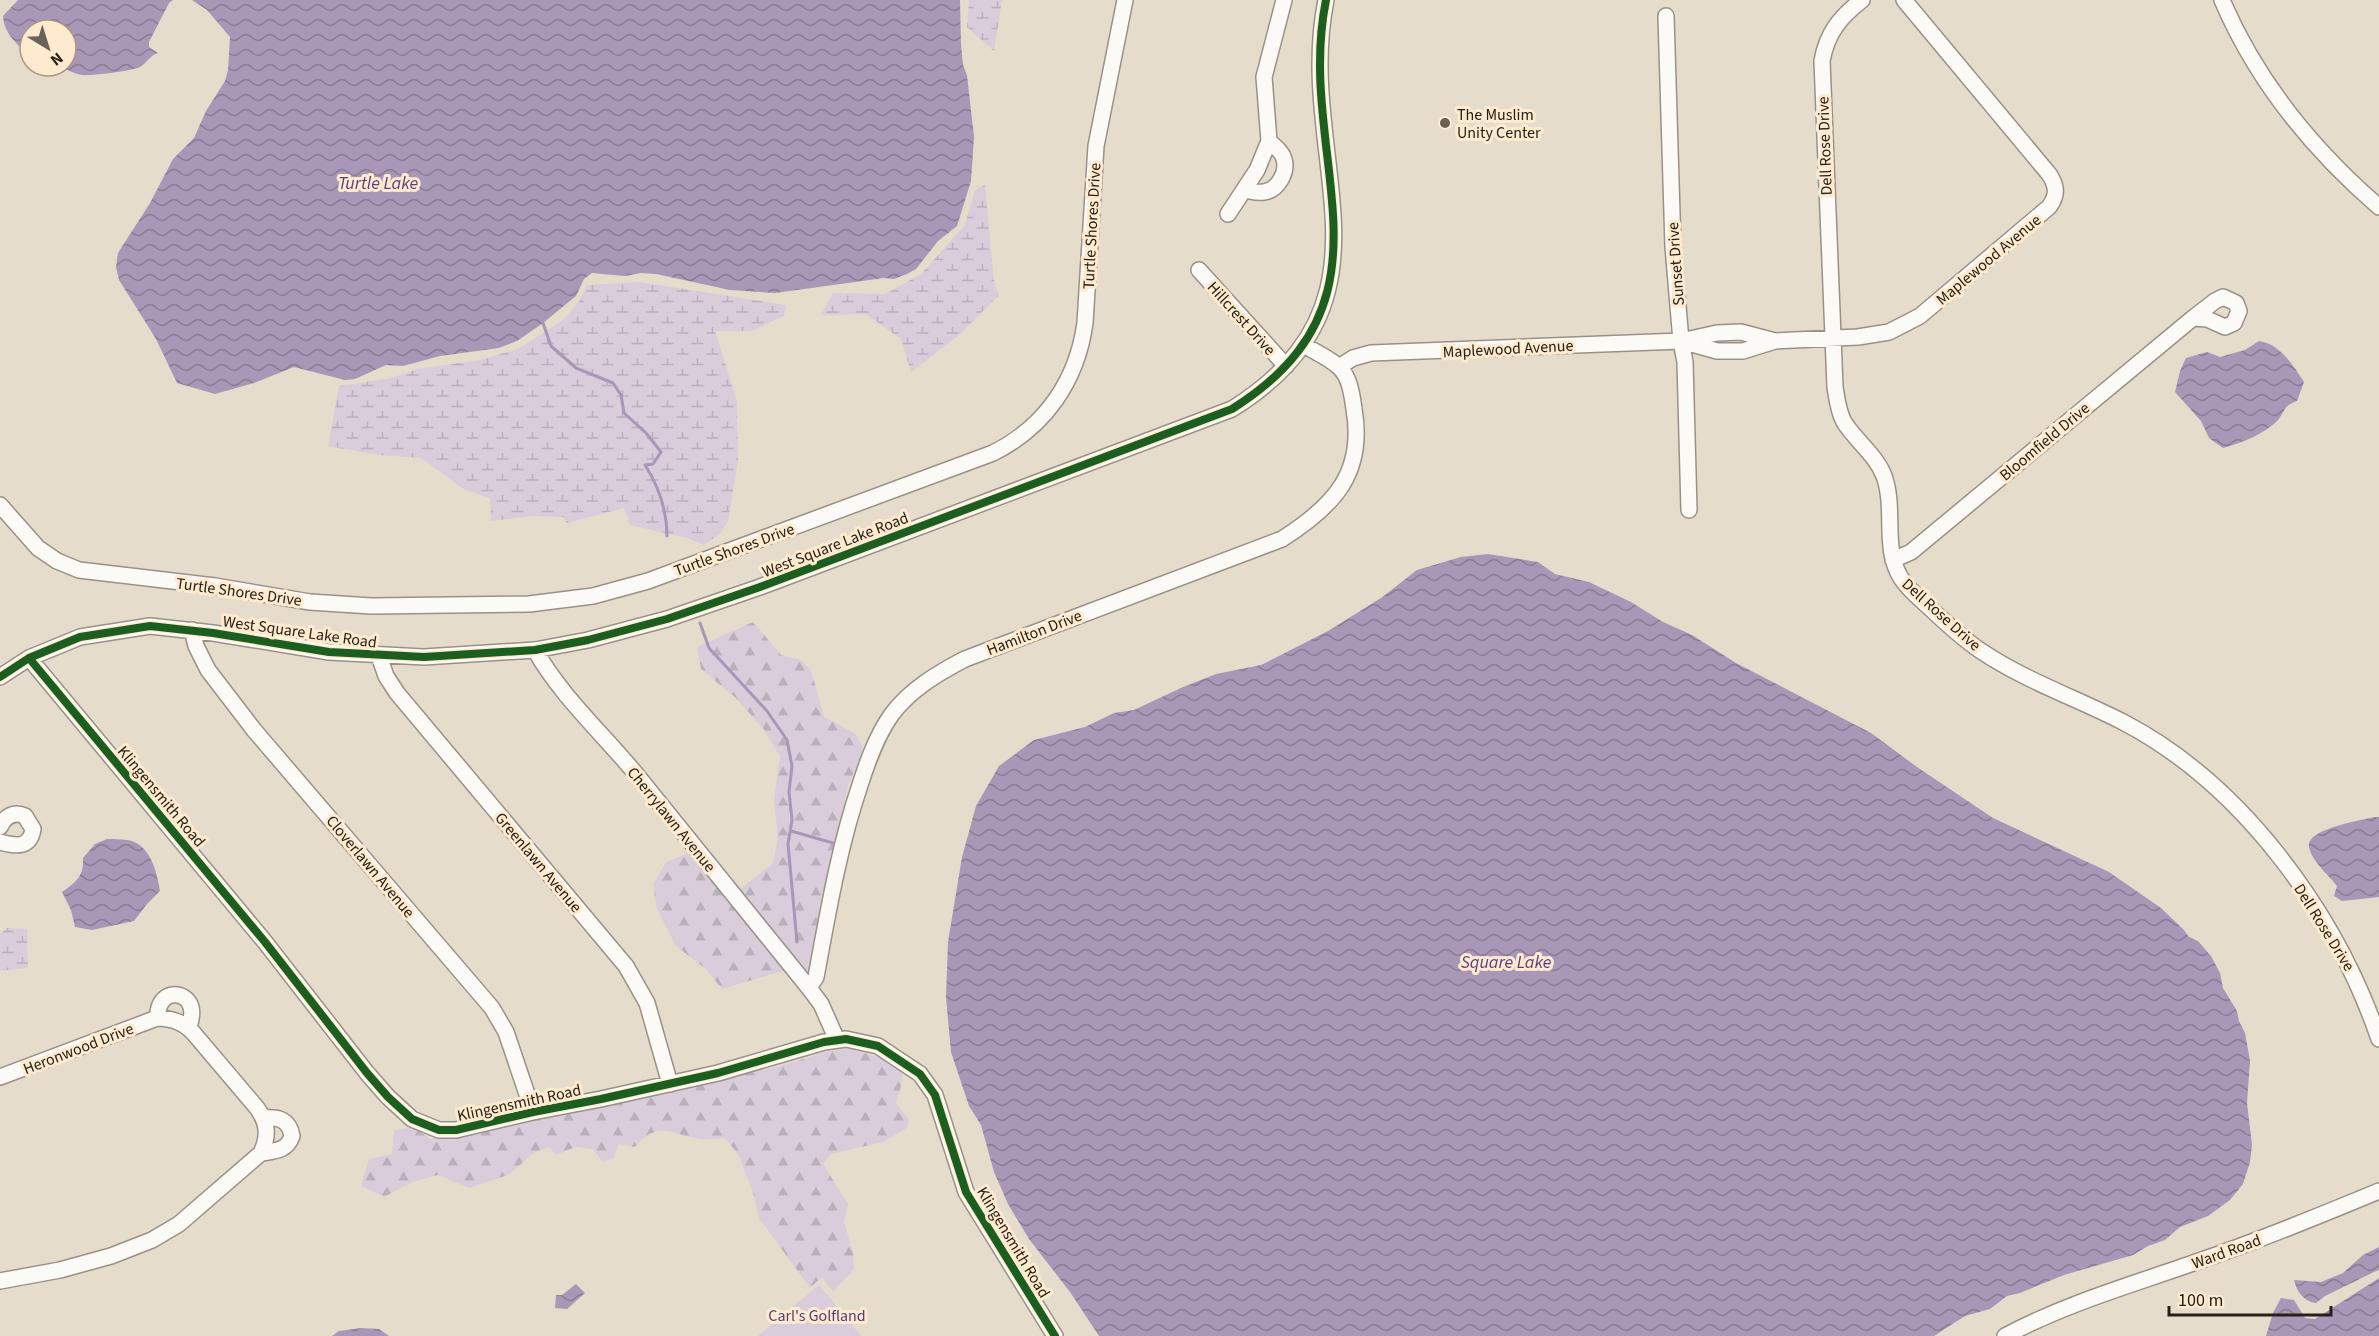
<svg xmlns="http://www.w3.org/2000/svg" width="2379" height="1336" font-family="'Source Sans 3',sans-serif">
	<style>
		.green { fill: #d9cddc }
		.forest { fill: url(#forest-firs) }
		.wetland { fill: url(#wetland-marsh) }
		.water { fill: url(#water-waves) }
		.lines { fill: none; stroke-linecap: round; stroke-linejoin: round }
		.stream { stroke: #a897b6; stroke-width: 3 }
		.minor-casing { stroke: #9a9186; stroke-width: 18 }
		.minor { stroke: #fbfaf7; stroke-width: 15 }
		.cycleway-casing { stroke: #feeacf; stroke-width: 11 }
		.cycleway { stroke: #1b5e20; stroke-width: 8 }
		.poi-dot { fill: #6a6256; stroke: #feeacf; stroke-width: 2 }
		.labels { text-anchor: middle; stroke-width: 6; stroke-linejoin: round; paint-order: stroke }
		.poi-label { font-size: 16px; fill: #272016; stroke: #feeacf; text-anchor: start }
		.street-label { font-size: 16px; fill: #272016; stroke: #feeacf }
		.park-label { font-size: 16px; fill: #553a7b; stroke: #feeacf }
		.water-label { font-size: 18px; font-style: italic; fill: #5b3f81; stroke: #feeacf }
	</style>
	<defs>
		<pattern id="forest-firs" width="22" height="20" patternUnits="userSpaceOnUse" patternTransform="scale(1.5)"><rect width="22" height="20" fill="#d9cddc"/><path d="M5 1l3.5 6h-7zM16 11l3.5 6h-7z" fill="#bab0bc"/></pattern>
		<pattern id="wetland-marsh" width="20" height="14" patternUnits="userSpaceOnUse" patternTransform="scale(1.5)"><rect width="20" height="14" fill="#d9cddc"/><path d="M1 5h8M5 5V1M11 12h8M15 12V8" fill="none" stroke="#bab0bc"/></pattern>
		<pattern id="water-waves" width="16" height="10" patternUnits="userSpaceOnUse" patternTransform="scale(1.5)"><rect width="16" height="10" fill="#a897b6"/><path d="M0 5q4-4 8 0t8 0" fill="none" stroke="#897b93"/></pattern>
	</defs>
	<rect width="100%" height="100%" fill="#e6dccc"/>
	<path class="green" d="M819,1285L861,1336H758Z"/>
	<path class="forest" d="M753,622L781,655L801,660L811,670L824,717L856,734L864,751L849,783L820,903L810,968L806,973L738,891L773,863L778,838L774,800L780,757L765,731L736,698L701,669L697,647Z
		M688,853L786,970L722,989L706,969L676,946L657,909L653,885L666,862Z
		M851,1049L891,1061L902,1071V1082L896,1103L909,1120L907,1128L883,1142L831,1154L823,1164L848,1204L844,1223L853,1252L854,1269L833,1292L822,1277L810,1288L759,1218L753,1192L738,1154L725,1138C717,1138 709,1140 701,1139C671,1135 659,1118 635,1147L619,1144L613,1159L602,1161L593,1149L575,1147L556,1155L549,1147L535,1152L508,1175L469,1188L438,1175L412,1182L384,1197L361,1186L369,1159L392,1154L394,1130L414,1127L430,1139L777,1067L829,1051Z"/>
	<path class="wetland" d="M969,0H1002L994,51L967,27Z
		M985,185L994,282L999,295L958,336L911,372L901,339L866,314L821,315L833,293L885,294L921,274L965,225L975,190Z
		M640,282L786,305L784,316L752,331H715L737,401L738,461L728,521L720,534L703,545L687,538L630,525L624,508L567,523L563,517L532,516L491,521L490,498L465,490L421,458L379,455L328,446L339,386L391,378L417,369L479,360L518,349L563,320L578,303L587,285Z
		M7,928L27,929L28,968L0,971V934Z"/>
	<path class="water" d="M18,0H173L169,3L149,42V47L158,53C150,55 147,63 140,67C132,71 91,76 82,75C73,74 65,67 55,66H66V30H30V56C18,45 4,34 3,16Z
		M192,0H960L961,44L963,65L967,75L974,137L971,181L957,226L938,241L916,269L907,274L894,279L884,278L775,293L730,290L656,274L641,273L625,276L592,273L584,279L576,296L543,323L517,341L499,348L440,356L403,366L386,365L355,379L345,380L294,367L254,383L215,394L177,383L156,339L119,280L116,267L118,253L150,203L173,159L194,138L206,111L225,81L228,70L230,37L207,10Z
		M2259,341C2280,344 2293,365 2304,382L2297,401C2283,406 2286,410 2278,420C2265,434 2241,443 2223,448L2209,438L2201,421L2175,392L2180,371L2186,358L2207,352L2220,357L2245,350Z
		M1488,554L1538,562L1555,574L1589,582L1631,602L1663,622L1692,635L1736,663L1871,733L1917,767L1993,818L2109,872L2161,908L2184,930L2189,937L2198,941L2211,956L2220,973L2223,988L2237,1011L2239,1021L2245,1033L2250,1061L2247,1103L2252,1145L2250,1162L2243,1184L2230,1200L2208,1216L2180,1227L2165,1240L2148,1246L2133,1255L2064,1275L2020,1293L2007,1296L1990,1309L1965,1316L1934,1336H1099L1070,1292L1029,1239L1008,1204L994,1172L981,1125L969,1106L951,1052L946,997L948,942L962,857L976,806L999,766L1034,740L1085,727L1114,713L1134,710L1183,687L1216,674L1261,665L1328,631L1381,598L1417,570L1461,557Z
		M2375,817H2379V897L2342,901L2334,896L2337,886C2329,875 2312,862 2309,847C2305,829 2362,820 2375,817Z
		M107,839C114,839 121,839 127,840C150,843 157,872 160,891L147,904L134,921L92,930L75,927L71,910L62,892C76,882 84,876 83,858L95,844Z
		M2379,1247V1270L2376,1271L2325,1296L2316,1303C2303,1301 2297,1292 2294,1280L2321,1282L2343,1273L2363,1255Z
		M2379,1278V1336H2266L2273,1313L2281,1298L2294,1300L2305,1318L2315,1319Z
		M576,1284L585,1293L567,1309L555,1308L556,1295H562Z
		M361,1328L379,1329L389,1336H332L339,1331Z"/>
	<g class="lines">
		<path class="stream" d="M543,323L551,346L576,368L613,383L621,395L624,413L646,433L661,452L653,464L645,465C659,487 667,511 667,536
			M700,623L709,648L767,711L787,740L792,766L789,792L792,820L788,844L797,942
			M791,831L833,843"/>
		<defs>
			<path id="minor" d="M1862,0C1840,17 1827,33 1822,61L1835,387C1837,399 1838,411 1844,422C1856,441 1876,455 1884,476C1896,509 1882,548 1901,578C1909,591 1922,600 1932,610C1948,625 1963,639 1981,651C2024,680 2076,698 2123,722C2242,784 2336,913 2379,1039
				M2222,0C2257,82 2312,149 2379,207
				M1666,16L1673,247L1681,341L1685,362L1689,510
				M1245,190C1251,191 1257,193 1264,192C1278,190 1288,172 1284,159C1282,151 1274,146 1269,141
				M1228,214L1257,170L1269,141L1264,77L1284,0
				M1199,270L1286,366
				M1681,341L1717,351H1743L1775,341L1858,337L1889,332L1920,316L2049,207C2058,195 2057,186 2049,174L1904,0
				M1339,367L1353,358L1371,353L1681,341L1717,333L1741,332L1775,341
				M0,505L38,548L57,561L79,570L215,586L310,602L371,606L529,604L593,596L648,581L993,453C1045,427 1077,381 1085,323L1096,146L1125,0
				M1893,560L1911,552L2193,318L2207,319L2225,327L2234,323L2239,311L2236,303L2223,297L2215,301L2193,318
				M192,630L196,646L208,670L254,730L492,1008L506,1032L533,1112
				M535,650C561,696 602,733 636,774C694,845 751,917 809,988L821,1004L837,1040
				M379,656L386,676L397,693L626,966L647,1003L670,1084
				M29,658L265,942L367,1073L388,1097L412,1119L439,1130H456L533,1112L601,1099L718,1073L824,1042L846,1039L878,1046L920,1074L935,1095L966,1192L1055,1336
				M0,677L29,658L80,637L150,626L213,633L329,652L424,657L535,650L588,640L667,619L760,587L1232,409C1409,298 1294,158 1326,0
				M0,827C5,816 14,811 25,816L33,829C30,849 15,846 0,842
				M809,988L816,977C828,912 839,847 860,785C868,760 877,735 892,714C911,689 938,673 965,659L1282,539C1334,506 1365,473 1354,409C1352,395 1350,377 1339,367C1329,358 1315,352 1304,345
				M157,1018C158,1014 158,1007 161,1003C168,990 187,993 191,1007C193,1014 191,1021 189,1027
				M0,1077L157,1018C173,1018 186,1023 196,1036L257,1108C268,1123 269,1136 261,1153L179,1224L152,1240L111,1256L60,1270L0,1281
				M261,1153C275,1151 287,1151 292,1136C289,1119 278,1117 264,1118
				M2005,1336C2067,1303 2131,1285 2196,1262C2258,1241 2319,1216 2379,1191"/>
		</defs>
		<use href="#minor" class="minor-casing"/>
		<use href="#minor" class="minor"/>
		<defs>
			<path id="cycleway" d="M29,658L265,942L367,1073L388,1097L412,1119L439,1130H456L533,1112L601,1099L718,1073L824,1042L846,1039L878,1046L920,1074L935,1095L966,1192L1055,1336
				M0,677L29,658L80,637L150,626L213,633L329,652L424,657L535,650L588,640L667,619L760,587L1232,409C1409,298 1294,158 1326,0"/>
		</defs>
		<use href="#cycleway" class="cycleway-casing"/>
		<use href="#cycleway" class="cycleway"/>
	</g>
	<circle class="poi-dot" cx="1445" cy="123" r="6"/>
	<g class="labels">
		<g class="poi-label">
			<text x="1457" y="120">The Muslim<tspan x="1457" dy="18">Unity Center</tspan></text>
		</g>
		<g class="street-label">
			<text transform="translate(1824 146) rotate(-92)" y="6">Dell Rose Drive</text>
			<text transform="translate(1091 226) rotate(-87)" y="6">Turtle Shores Drive</text>
			<text transform="translate(1988 259) rotate(-40)" y="6">Maplewood Avenue</text>
			<text transform="translate(1675 264) rotate(-94)" y="6">Sunset Drive</text>
			<text transform="translate(1242 318) rotate(48)" y="6">Hillcrest Drive</text>
			<text transform="translate(1508 348) rotate(-3)" y="6">Maplewood Avenue</text>
			<text transform="translate(2044 441) rotate(-40)" y="6">Bloomfield Drive</text>
			<text transform="translate(835 544) rotate(-21)" y="6">West Square Lake Road</text>
			<text transform="translate(734 549) rotate(-20)" y="6">Turtle Shores Drive</text>
			<text transform="translate(239 591) rotate(8)" y="6">Turtle Shores Drive</text>
			<text transform="translate(1942 614) rotate(42)" y="6">Dell Rose Drive</text>
			<text transform="translate(300 631) rotate(8)" y="6">West Square Lake Road</text>
			<text transform="translate(1034 632) rotate(-21)" y="6">Hamilton Drive</text>
			<text transform="translate(162 796) rotate(50)" y="6">Klingensmith Road</text>
			<text transform="translate(672 819) rotate(51)" y="6">Cherrylawn Avenue</text>
			<text transform="translate(539 862) rotate(50)" y="6">Greenlawn Avenue</text>
			<text transform="translate(371 866) rotate(50)" y="6">Cloverlawn Avenue</text>
			<text transform="translate(2325 927) rotate(58)" y="6">Dell Rose Drive</text>
			<text transform="translate(78 1048) rotate(-21)" y="6">Heronwood Drive</text>
			<text transform="translate(519 1102) rotate(-12)" y="6">Klingensmith Road</text>
			<text transform="translate(1014 1242) rotate(59)" y="6">Klingensmith Road</text>
			<text transform="translate(2226 1251) rotate(-20)" y="6">Ward Road</text>
		</g>
		<g class="park-label">
			<text x="817" y="1321">Carl's Golfland</text>
		</g>
		<g class="water-label">
			<text x="378" y="189">Turtle Lake</text>
			<text x="1506" y="968">Square Lake</text>
		</g>
	</g>
	<g transform="translate(48 48) rotate(142)"><circle r="28" fill="#feeacf" stroke="#a89985" stroke-width="1.5"/>
	<path d="M0-4.5L10 22L0 15L-10 22Z" fill="#6a6256"/>
	<text y="-9" font-size="16" font-weight="bold" text-anchor="middle" fill="#272016">N</text>
	</g>
	<path d="M2169 1306v9h162v-9" fill="none" stroke="#272016" stroke-width="3"/>
	<text x="2178" y="1306" font-size="18" fill="#272016" stroke="#feeacf" stroke-width="4.5" paint-order="stroke">100 m</text>
</svg>
